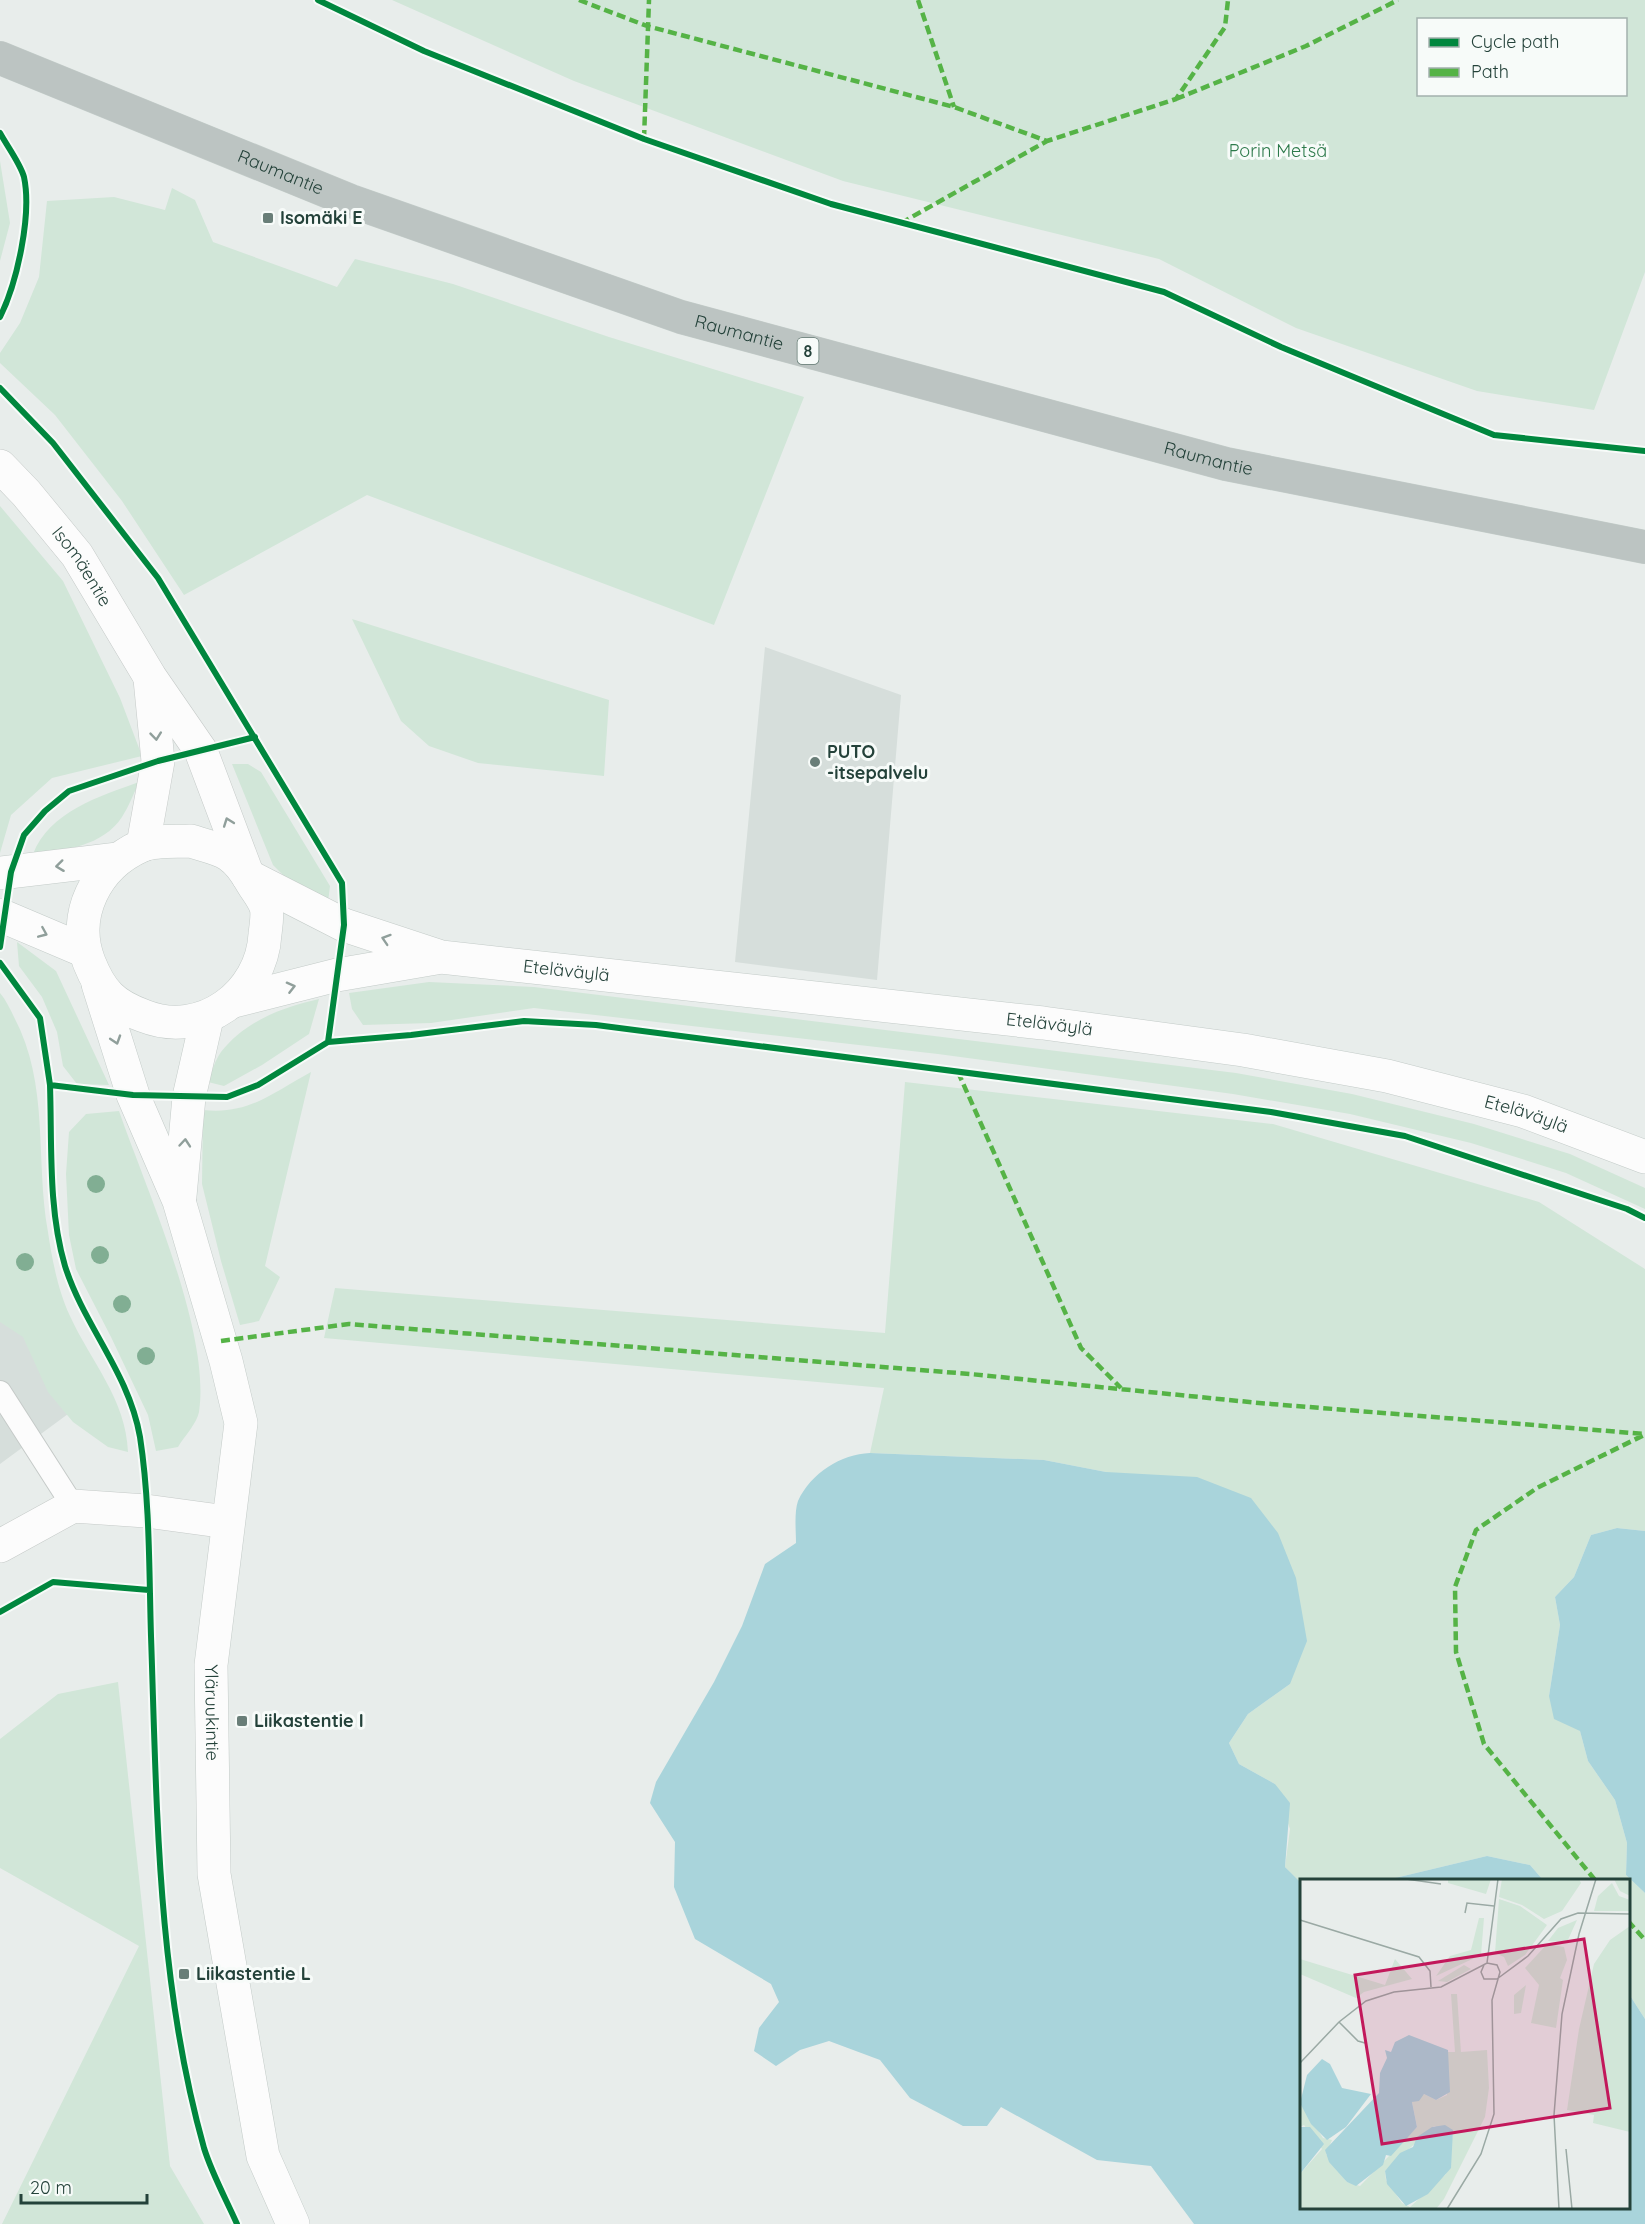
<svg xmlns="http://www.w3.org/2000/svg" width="1645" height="2224" font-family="Quicksand,sans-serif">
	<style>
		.built { fill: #d6dedb }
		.green { fill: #d1e6d8; fill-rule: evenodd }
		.water { fill: #a9d4db }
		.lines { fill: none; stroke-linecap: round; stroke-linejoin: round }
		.lane-casing { stroke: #c5cac8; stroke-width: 24 }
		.street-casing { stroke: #c5cac8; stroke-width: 34 }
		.secondary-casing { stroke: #c3cbc8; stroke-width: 34 }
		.highway-casing { stroke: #c3ccc9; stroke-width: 34 }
		.lane { stroke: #fcfcfc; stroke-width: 22 }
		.street { stroke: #fcfcfc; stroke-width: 33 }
		.secondary { stroke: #fcfcfc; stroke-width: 33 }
		.highway { stroke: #bcc4c2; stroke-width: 33 }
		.quiet { stroke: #55b346; stroke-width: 4.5; stroke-dasharray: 9 4.5; stroke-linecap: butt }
		.cycleway-casing { stroke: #f7fbf9; stroke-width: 10 }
		.cycleway { stroke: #00873e; stroke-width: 6 }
		.tree { fill: #81ae93 }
		.oneway { stroke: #909f9b }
		.poi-dot { fill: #697e78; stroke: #f7fbf9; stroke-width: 2 }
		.labels { text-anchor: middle; stroke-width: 6; stroke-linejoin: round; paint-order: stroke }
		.shield { fill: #f7fbf9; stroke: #637a73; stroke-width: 1.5 }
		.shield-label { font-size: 16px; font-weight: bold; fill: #24423a }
		.park-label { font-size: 18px; fill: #2d7a4b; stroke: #f7fbf9 }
		.street-label { font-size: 18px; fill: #24423a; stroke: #f7fbf9 }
		.poi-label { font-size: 18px; font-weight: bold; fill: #24423a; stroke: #f7fbf9; text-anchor: start }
		.inset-road { fill: none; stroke: #9aa9a4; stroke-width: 1.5 }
		.view { fill: #c2185b; fill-opacity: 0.15; stroke: #c2185b; stroke-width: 3 }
		.inset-edge { fill: none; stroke: #24423a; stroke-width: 3 }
	</style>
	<rect width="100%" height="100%" fill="#e8edeb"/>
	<path class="built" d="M765,647L901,695L877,980L735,962Z
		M0,1235L68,1414L0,1464Z"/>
	<path class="green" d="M392,0H1645V272L1594,410L1477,391L1296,328L1159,259L843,181L574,81ZM1418,20H1626V94H1418Z
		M0,161L10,223L0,261Z
		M172,188L195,200L213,242L337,287L355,259L453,284L609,337L804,397L714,625L367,495L184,595L122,501L55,415L0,363V353L20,323L39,277L47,201L114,197L165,210Z
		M0,506L63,581L120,698L142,756L52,778L11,815L0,853Z
		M352,619L609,700L604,776L478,763L429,746L401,721Z
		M232,764H248L261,772L330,886L328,902L292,884L273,865Z
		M139,782C134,793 129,806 122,817C103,846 64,851 33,854C49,812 100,796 139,782Z
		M17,942L56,971L109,1085L77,1084L63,1066L57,1032L42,997L19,966Z
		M429,982L534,987L1236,1073L1352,1094L1474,1124L1570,1154L1645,1188V1209L1566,1173L1471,1143L1350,1114L1233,1094L938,1054L534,1008L431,1023L363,1025L352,1009L349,993Z
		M0,993C6,1000 10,1009 14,1017C50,1085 35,1159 48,1232C52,1259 58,1291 70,1316C91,1362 126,1399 128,1452L108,1447L73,1422L48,1392L23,1337L0,1322Z
		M319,999L309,1034L262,1065L224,1086L208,1082C212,1072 215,1060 221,1052C245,1021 283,1007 319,999Z
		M311,1072L265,1266L280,1277L259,1321L240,1325L221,1261L202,1184L203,1110C249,1115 272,1093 311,1072Z
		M905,1082L1273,1124L1539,1202L1645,1269V1531L1617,1528L1591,1535L1574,1577L1555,1597L1560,1625L1549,1696L1580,1731L1588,1761L1615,1800L1627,1843L1626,1875L1645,1893V2019L1629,1994L1628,1880H1543L1530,1865L1487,1856L1391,1879L1302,1880L1301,1884L1285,1867L1290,1829L1275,1784L1239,1764L1229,1743L1248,1714L1290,1684L1106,1472L1044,1460L870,1453L884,1388L324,1338L335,1288L885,1333Z
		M119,1111C146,1189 211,1332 199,1412C197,1423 184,1437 178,1447L156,1451L148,1415L111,1337L76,1269L69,1235L66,1174L69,1132L86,1114Z
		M118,1682L170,2166L204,2224H2L139,1946L0,1868V1739L58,1694Z"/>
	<path class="water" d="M870,1453L1044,1460L1106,1472L1197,1477L1251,1498L1278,1533L1296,1578L1307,1641L1290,1684L1248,1714L1229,1743L1239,1764L1275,1784L1290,1803L1285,1867L1302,1884V2208H1628L1629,1994L1645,2019V2224H1194L1151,2166L1097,2160L1001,2107L987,2126H963L910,2098L880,2060L829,2041L800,2050L776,2066L754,2051L759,2028L779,2002L771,1984L695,1939L674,1887L675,1842L650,1803L656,1782L714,1682L742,1626L765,1564L796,1543C796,1531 794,1512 798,1501C811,1473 841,1454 870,1453Z
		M1617,1528L1645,1531V1893L1626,1875L1627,1843L1615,1800L1588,1761L1580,1731L1554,1719L1549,1696L1560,1625L1555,1597L1574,1577L1591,1535Z
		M1487,1856L1530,1865L1543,1880H1360L1391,1879Z"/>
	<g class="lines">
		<defs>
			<path id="lane" d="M0,1392L73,1506"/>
			<g id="street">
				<path id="s1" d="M0,466L26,493L77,555L150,677L201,751L248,876"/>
				<path d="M143,845L158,761L150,679"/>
				<path d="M0,1546L73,1506L146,1511L227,1522"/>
			</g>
			<g id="secondary">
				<path d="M191,841C202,845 219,848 229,855C238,861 247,874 252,883C256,890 263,898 266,907C268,914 266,926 265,934C262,994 202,1039 144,1016C113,1005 101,992 89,962C71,915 96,866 141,846C154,840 176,842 191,841Z"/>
				<path d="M0,873L118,859"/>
				<path id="s2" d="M248,876L344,925L441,957L1043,1023L1243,1050L1387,1076L1523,1111L1645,1157"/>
				<path d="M0,915L85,951"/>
				<path id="s3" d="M98,984L133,1095L179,1201L226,1361L241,1423L211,1665L214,1874L263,2156L293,2224"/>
				<path d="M234,1001L337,975L436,958"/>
				<path d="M180,1196L189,1097L207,1018"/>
			</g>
			<g id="highway">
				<path id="s4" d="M0,58L351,201L681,317L1226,464L1645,547"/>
			</g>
		</defs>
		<use href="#lane" class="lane-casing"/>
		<use href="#street" class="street-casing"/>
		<use href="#secondary" class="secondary-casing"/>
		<use href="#highway" class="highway-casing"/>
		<use href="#lane" class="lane"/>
		<use href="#street" class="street"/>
		<use href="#secondary" class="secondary"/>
		<use href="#highway" class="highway"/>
		<path class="quiet" d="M579,0L647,26L954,107L1047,141L1176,99L1225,27L1228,0
			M918,0L954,107
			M1176,99L1306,46L1398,0
			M644,139L649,0
			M901,223L1047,141
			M958,1072L1081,1348L1121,1388
			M221,1341L349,1324L970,1374L1259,1403L1645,1434
			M1595,1880L1484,1744L1456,1652L1455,1587L1476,1530L1537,1488L1644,1435
			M1628,1921L1645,1940"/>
		<defs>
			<path id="cycleway" d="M318,0L424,51L644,139L831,204L1164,292L1281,347L1494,435L1645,451
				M0,133C7,146 20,163 24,177C32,215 17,283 0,317
				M0,388L53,443L158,578L342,883L344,925L328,1042L258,1085L227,1097L133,1095L50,1085C52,1144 48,1209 65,1266C84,1326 129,1373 140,1437C150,1502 149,1571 151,1636C157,1809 157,1981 204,2148C212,2174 226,2199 237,2224
				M0,947L11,872L24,835L45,811L69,791L158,761L255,737
				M0,963L40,1018L50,1085
				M328,1042L411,1035L524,1021L596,1025L1271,1112L1405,1136L1627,1209L1645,1218
				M0,1612L53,1582L149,1590"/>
		</defs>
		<use href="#cycleway" class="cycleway-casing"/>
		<use href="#cycleway" class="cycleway"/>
	</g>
	<g class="tree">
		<circle cx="96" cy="1184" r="9"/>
		<circle cx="100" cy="1255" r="9"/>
		<circle cx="25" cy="1262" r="9"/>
		<circle cx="122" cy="1304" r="9"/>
		<circle cx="146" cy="1356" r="9"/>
	</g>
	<defs><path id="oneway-chevron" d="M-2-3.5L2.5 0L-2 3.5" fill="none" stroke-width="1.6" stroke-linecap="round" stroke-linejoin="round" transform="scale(1.5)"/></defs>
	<g class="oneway">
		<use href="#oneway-chevron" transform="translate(156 736) rotate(84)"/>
		<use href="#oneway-chevron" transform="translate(228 822) rotate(-110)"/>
		<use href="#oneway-chevron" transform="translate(60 866) rotate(173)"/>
		<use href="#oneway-chevron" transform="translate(43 933) rotate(23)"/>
		<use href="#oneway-chevron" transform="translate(386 939) rotate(-162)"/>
		<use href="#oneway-chevron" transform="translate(291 987) rotate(-14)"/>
		<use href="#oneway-chevron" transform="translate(116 1040) rotate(72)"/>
		<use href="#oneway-chevron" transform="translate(185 1143) rotate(-85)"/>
	</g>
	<g class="poi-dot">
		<rect x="262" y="212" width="12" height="12" rx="3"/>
		<circle cx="815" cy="762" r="6"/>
		<rect x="236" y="1715" width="12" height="12" rx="3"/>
		<rect x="178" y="1968" width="12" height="12" rx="3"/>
	</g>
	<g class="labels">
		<rect class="shield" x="797.5" y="338" width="21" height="26" rx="4.5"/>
		<g class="shield-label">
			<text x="808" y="357">8</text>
		</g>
		<g class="park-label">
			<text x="1278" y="157">Porin Metsä</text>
		</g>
		<g class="street-label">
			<text dy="6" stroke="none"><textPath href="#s4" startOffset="303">Raumantie</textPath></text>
			<text dy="6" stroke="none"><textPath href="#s4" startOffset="789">Raumantie</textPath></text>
			<text dy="6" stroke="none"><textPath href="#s4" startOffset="1275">Raumantie</textPath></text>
			<text dy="6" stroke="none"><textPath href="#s1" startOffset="130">Isomäentie</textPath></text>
			<text dy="6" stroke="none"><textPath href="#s2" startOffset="336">Eteläväylä</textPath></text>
			<text dy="6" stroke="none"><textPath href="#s2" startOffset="822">Eteläväylä</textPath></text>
			<text dy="6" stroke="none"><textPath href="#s2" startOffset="1308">Eteläväylä</textPath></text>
			<text dy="6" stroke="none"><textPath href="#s3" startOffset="754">Yläruukintie</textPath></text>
		</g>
		<g class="poi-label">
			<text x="280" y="224">Isomäki E</text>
			<text x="827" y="758">PUTO<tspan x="827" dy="21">-itsepalvelu</tspan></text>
			<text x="254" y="1727">Liikastentie I</text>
			<text x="196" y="1980">Liikastentie L</text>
		</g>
	</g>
	<g transform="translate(1300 1879)">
		<rect width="330" height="330" fill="#e8edeb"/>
		<path d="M148,0H191L186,15L148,4ZM202,0H279L281,4L262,32L244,40L222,26L199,18ZM314,0H330V17L320,12ZM312,4L319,17L330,21V32H294L298,17ZM199,20L220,27L247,46L225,76L208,87L204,78L195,74ZM179,39H184L181,76L136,97L150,77L171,71ZM277,41L267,63L248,62L258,49ZM330,47V253L293,244L294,236L267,231L279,150L294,85L310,61ZM247,65L264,68L267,81L260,99L263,101L256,149L231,144L239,106L225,89ZM0,80L85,106L95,80L112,100L64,113L56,119L0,95ZM164,86L171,90L147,103L138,102ZM226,106L221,134L214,135V116ZM151,115H157L161,173L187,171L189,209L185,238L144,320L136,330H0V295L22,270L4,246L0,248V224L23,259L32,261L26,275L47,303L60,307L117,248L112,223L124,215L136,221L147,216L148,173H155ZM134,247L153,254L146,295L110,328L102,324L86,301L85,292Z" fill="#d1e6d8" fill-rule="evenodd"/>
		<path d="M109,156L148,171L150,213L136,221L124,215L119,222L112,223L117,248L91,277L86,276L83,286L56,307L47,303L29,283L25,271L79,214L80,194L87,179L85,171L91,173L95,163ZM22,180L30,185L42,209L71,215L46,248L27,261L11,245L0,224L7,196ZM145,246L153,251L151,289L128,315L106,327L87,305L85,292L100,274L113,268L117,258L132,248ZM0,248H10L24,265L0,295Z" fill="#a9d4db"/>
		<path class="inset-road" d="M106,0L141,5M165,34L167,24L194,27M0,41L119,78L130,92L131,108M187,84L198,0M184,86L181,93L184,100H197M197,100L228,77L261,40L278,34L330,35M39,143L58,162L65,164M0,184L39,143L66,122L94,113L141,108L187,84L197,86L200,93L192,121L194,235L181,275L147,330M266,270L272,330M259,330L254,236L262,135L279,55L296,0"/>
		<path class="view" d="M284,60L310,229L82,265L55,96Z"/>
		<rect width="330" height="330" class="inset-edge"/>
	</g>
	<rect x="1417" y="18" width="210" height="78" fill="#f7fbf9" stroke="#a3b1ad" stroke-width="1.5"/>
	<rect x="1429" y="38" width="30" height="9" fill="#00873e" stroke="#a3b1ad" stroke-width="1.5"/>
	<text x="1471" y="48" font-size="18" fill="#24423a">Cycle path</text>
	<rect x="1429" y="68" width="30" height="9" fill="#55b346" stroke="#a3b1ad" stroke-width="1.5"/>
	<text x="1471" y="78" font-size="18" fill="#24423a">Path</text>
	<path d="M21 2194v9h126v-9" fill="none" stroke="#24423a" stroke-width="3"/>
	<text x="30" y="2194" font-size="18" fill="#24423a" stroke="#f7fbf9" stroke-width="4.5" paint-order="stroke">20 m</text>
</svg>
